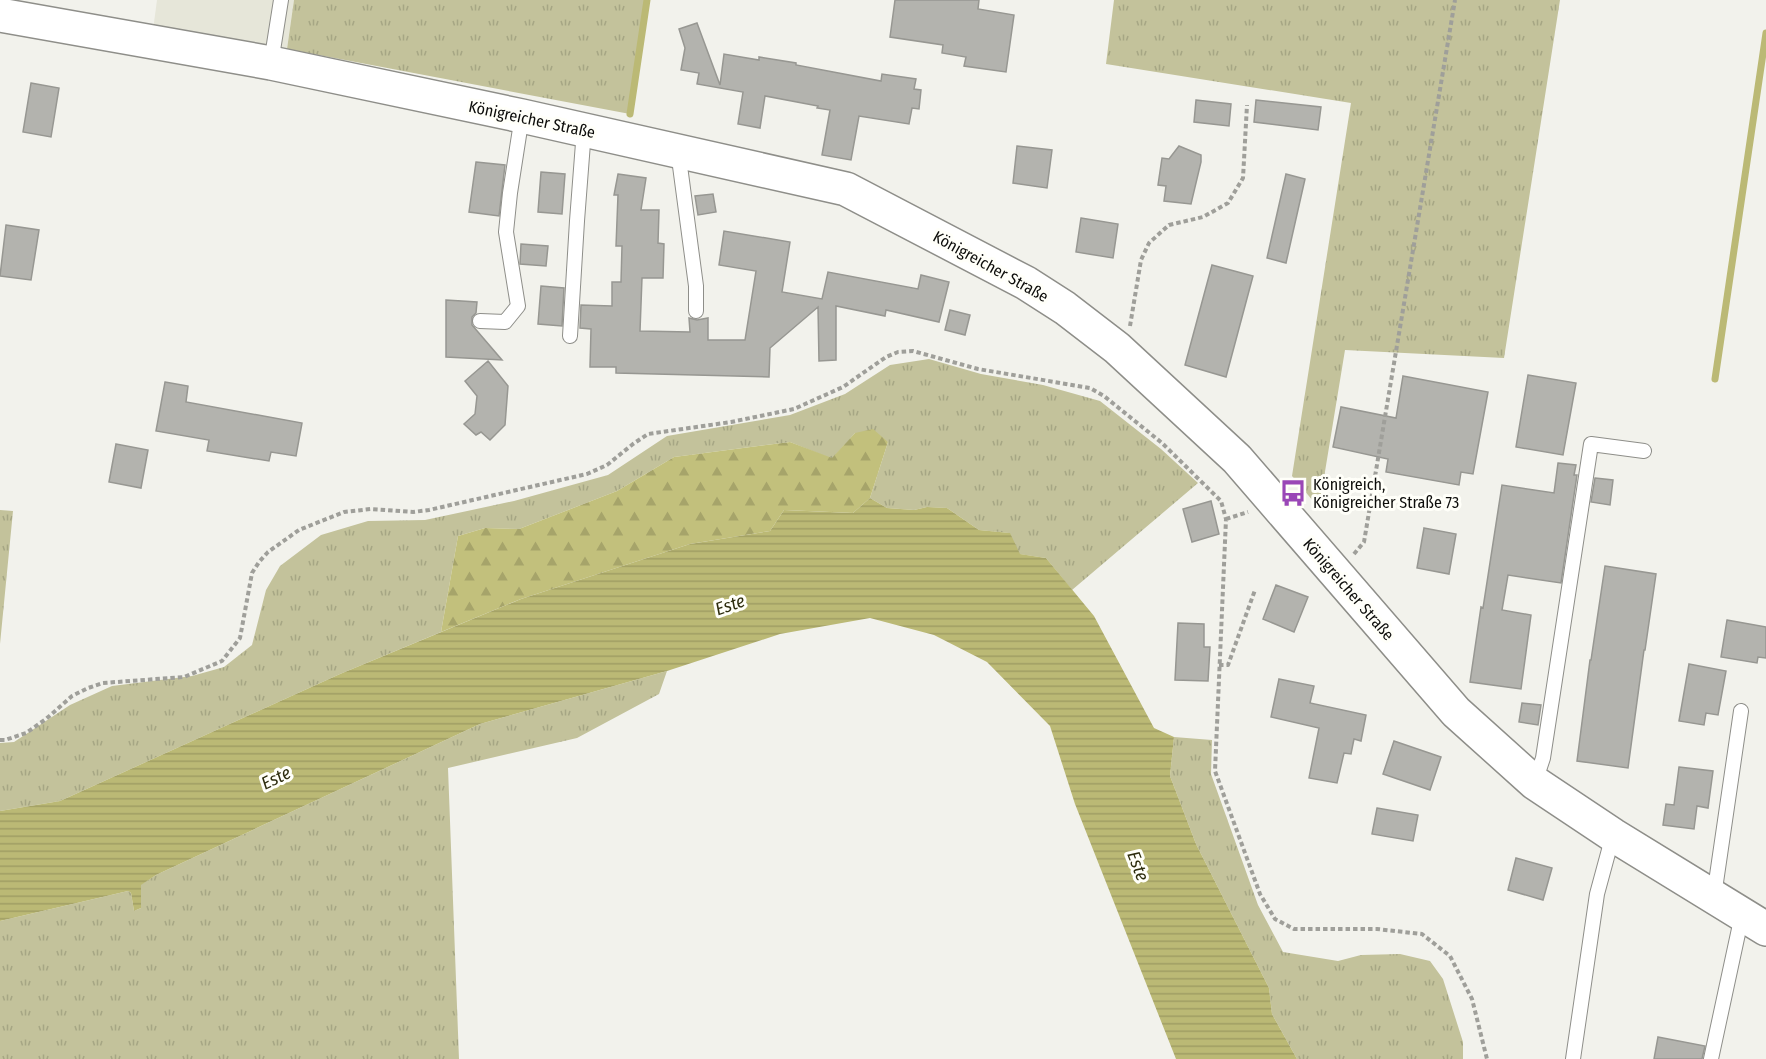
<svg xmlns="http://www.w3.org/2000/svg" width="1766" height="1059" font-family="'Fira Sans Condensed',sans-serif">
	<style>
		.built { fill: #e6e6d9 }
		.grass { fill: url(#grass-tufts) }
		.forest { fill: url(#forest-firs) }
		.water { fill: url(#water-rules) }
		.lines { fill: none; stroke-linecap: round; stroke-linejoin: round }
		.stream { stroke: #bbb975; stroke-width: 7 }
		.building { fill: #b3b3ae; stroke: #979792; stroke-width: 1.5 }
		.service-casing { stroke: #8e8e89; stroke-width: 16 }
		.tertiary-casing { stroke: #8e8e89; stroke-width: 36 }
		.path { stroke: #9f9f9a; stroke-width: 4; stroke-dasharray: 4.5 3; stroke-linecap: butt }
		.service { stroke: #fff; stroke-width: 14 }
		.tertiary { stroke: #fff; stroke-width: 33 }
		.labels { text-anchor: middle; stroke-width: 6; stroke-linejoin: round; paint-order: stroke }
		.street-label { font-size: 16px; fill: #0c0c0a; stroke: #fffff9 }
		.poi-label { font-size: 16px; fill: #0c0c0a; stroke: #fffff9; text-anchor: start }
		.water-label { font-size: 18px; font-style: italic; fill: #2d2c0d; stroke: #fffff9 }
	</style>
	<defs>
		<pattern id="grass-tufts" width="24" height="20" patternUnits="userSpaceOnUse" patternTransform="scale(1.5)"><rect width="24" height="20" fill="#c3c29b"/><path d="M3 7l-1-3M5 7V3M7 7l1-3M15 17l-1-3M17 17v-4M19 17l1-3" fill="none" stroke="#a6a684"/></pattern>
		<pattern id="forest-firs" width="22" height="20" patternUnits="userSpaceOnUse" patternTransform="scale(1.5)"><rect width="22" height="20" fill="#c2c07c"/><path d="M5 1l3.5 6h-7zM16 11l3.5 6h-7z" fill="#a6a46a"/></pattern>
		<pattern id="water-rules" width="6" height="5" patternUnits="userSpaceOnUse" patternTransform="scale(1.5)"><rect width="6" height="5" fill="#bbb975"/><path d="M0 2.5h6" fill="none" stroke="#a09e64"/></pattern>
	</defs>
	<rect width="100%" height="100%" fill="#f2f2ec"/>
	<path class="built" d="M157,0H294L287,49L153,30Z"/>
	<path class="grass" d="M294,0H649L630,114L287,49Z
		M1114,0H1560L1504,358L1345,350L1319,508L1292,476L1351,103L1106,64Z
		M929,359L981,374L1043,385L1100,401L1161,449L1198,483L1072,590L1046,558L1019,554L1009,533L979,530L947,508L927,507L914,510L887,508L870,498L888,442L855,433L832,459L790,442L674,457L617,491L519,529L485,528L458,536L441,632L340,674L60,801L0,811V743L14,742L70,705L112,686L192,676L224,667L252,645L266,590L280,566L321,535L368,521L425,520L514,501L608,475L667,436L790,415L845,394L890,365Z
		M0,510L13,511L0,644Z
		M667,671L659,694L577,738L448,768L459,1059H0V921L128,891L131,893L134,911L141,908L140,885L156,875L480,724Z
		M1174,737L1212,740L1211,774L1258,905L1283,952L1338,961L1361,955L1400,954L1430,961L1443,979L1463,1042V1059H1297L1272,1014L1269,988L1196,844L1170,776Z"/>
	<path class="forest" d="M873,429L888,442L870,498L853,513L784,510L770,531L690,544L521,599L441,632L458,536L485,528L519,529L617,491L674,457L790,442L832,458L855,433Z"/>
	<path class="water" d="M870,498L887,508L914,510L927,507L947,508L979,530L1010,533L1020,554L1046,558L1094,616L1154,728L1174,737L1170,776L1196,844L1269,988L1272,1014L1297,1059H1176L1075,804L1050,726L987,662L934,635L870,618L780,634L667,671L480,724L156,875L141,885V908L134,911L131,893L128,891L0,921V811L60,801L340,674L521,599L690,544L770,531L784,510L853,513Z"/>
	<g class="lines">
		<path class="stream" d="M630,114L647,0
			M1715,379L1766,33"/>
	</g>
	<path class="building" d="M895,0H979L978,9L1014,15L1006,72L964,66L966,57L942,53L943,45L890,37Z
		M697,23L720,85L724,54L759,60V57L796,63V65L881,81L882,74L916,79L914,89L921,90L919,109L912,108L909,124L859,116L851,160L822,155L830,110L817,108L818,106L765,96L760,128L738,124L743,92L697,84L699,73L681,70L685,48L679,29Z
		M31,83L59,88L51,137L23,132Z
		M1196,100L1231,104L1229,126L1194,122Z
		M1256,100L1321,107L1318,130L1254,122Z
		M1017,146L1052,150L1047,188L1013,183Z
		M1179,146L1201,155V162L1191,204L1164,201L1166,186L1158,185L1162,158L1169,159Z
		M476,162L505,165L499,216L469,212Z
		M541,172L565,174L562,214L538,212Z
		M618,174L646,178L641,210H659L658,243L664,244L663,278H642L640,331L690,332L689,318L697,320L708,318V340H745L756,271L719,265L724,231L790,242L782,292L822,299L828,272L918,289L921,275L949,282L939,322L886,310L885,316L836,306V360L819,361L818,307L770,348L769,377L616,373V367H590L591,329L580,328L581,305L612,306V282H621L622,246H616L618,195H614Z
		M1286,174L1305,179L1286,263L1267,258Z
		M713,194L716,212L698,215L695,196Z
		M1081,218L1118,224L1113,258L1076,252Z
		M6,225L39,230L31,280L0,276Z
		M521,244L548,246L546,266L520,264Z
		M1212,265L1253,276L1226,377L1185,365Z
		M541,286L564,288L562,326L538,324Z
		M446,300L477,302L476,313L472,317V325L502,360L446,357Z
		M950,310L970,315L965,335L945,330Z
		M488,361L508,386L505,425L490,440L481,432L476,435L464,424L475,414L477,396L465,381Z
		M1528,375L1576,383L1563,455L1516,447Z
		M1403,376L1488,392L1473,474L1461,472L1459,485L1386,472L1388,459L1333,447L1341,407L1396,418Z
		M165,382L188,386L186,402L302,423L296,456L271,452L269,461L207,451L209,440L156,431Z
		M116,444L148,450L141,488L109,482Z
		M1558,463L1576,465L1574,475H1577L1561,583L1508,575L1502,610L1531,615L1521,689L1470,682L1481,607L1483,608L1502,485L1554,493Z
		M1595,478L1613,480L1610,505L1591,502Z
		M1211,501L1219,534L1192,542L1183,509Z
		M1424,528L1456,534L1449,574L1417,568Z
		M1605,566L1656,574L1645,650H1644L1628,768L1577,761L1590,660H1591Z
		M1276,585L1308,597L1294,632L1263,619Z
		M1727,620L1766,627V658L1758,657L1757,663L1721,657Z
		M1178,623L1204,624V647H1210L1208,681L1175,680Z
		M1689,664L1726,671L1718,715L1706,713L1704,725L1679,721Z
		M1279,679L1314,686L1310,703L1366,715L1361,741L1354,739L1351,754L1344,753L1337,783L1309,778L1319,728L1271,717Z
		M1522,703L1541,705L1538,725L1519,722Z
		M1394,741L1441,757L1430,790L1383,774Z
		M1679,767L1713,771L1708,808L1697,806L1694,829L1663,825L1666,804L1674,805Z
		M1377,808L1418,815L1413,841L1372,834Z
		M1516,858L1552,868L1543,900L1508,890Z
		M1658,1037L1705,1046L1702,1059H1654Z"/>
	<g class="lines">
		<defs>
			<path id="service" d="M271,63L281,0
				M678,151L696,286V311
				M480,321L505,322L518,306L506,232L510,193L522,116
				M570,336L577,221L584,130
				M1535,782L1543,758L1591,444L1644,451
				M1714,896L1741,711
				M1573,1059L1597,894L1613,835
				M1711,1059L1742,915"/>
			<path id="tertiary" d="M0,15L271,63L522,116L846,189L1026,283L1065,308L1117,348L1237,459L1456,712L1535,783L1613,835L1766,929"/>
		</defs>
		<use href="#service" class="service-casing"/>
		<use href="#tertiary" class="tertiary-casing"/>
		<path class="path" d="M1130,326L1141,260L1149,243L1169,225L1203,217L1228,203L1243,178L1247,105
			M1226,519L1248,512
			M1354,554L1364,542L1455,0
			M1219,665H1228L1255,590
			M0,740H5L26,733L46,719L72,696L88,688L103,683L184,677L222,661L240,638L252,573L259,562L268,552L299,530L344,512L371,509L413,512L429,510L587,474L607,465L633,444L648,434L731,422L794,409L843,387L886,357L898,352L913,351L978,369L1090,388L1104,396L1162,443L1221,501L1226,519L1215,771L1260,894L1275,919L1294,929H1377L1422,934L1450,956L1472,999L1487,1059"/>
		<use href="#service" class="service"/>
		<use href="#tertiary" class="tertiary"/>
	</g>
	<defs>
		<symbol id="bus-bare" viewBox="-9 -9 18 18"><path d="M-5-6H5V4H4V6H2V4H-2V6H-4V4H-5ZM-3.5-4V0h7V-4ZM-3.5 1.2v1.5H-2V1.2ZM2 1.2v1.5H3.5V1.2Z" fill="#9a47b6" stroke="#fffff9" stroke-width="2.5" paint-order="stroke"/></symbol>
	</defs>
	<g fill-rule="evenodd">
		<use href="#bus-bare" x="1274" y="474" width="38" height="38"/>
	</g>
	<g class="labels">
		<g class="street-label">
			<text transform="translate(532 119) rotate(12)" y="6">Königreicher Straße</text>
			<text transform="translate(991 266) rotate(29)" y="6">Königreicher Straße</text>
			<text transform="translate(1349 589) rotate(49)" y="6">Königreicher Straße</text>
		</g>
		<g class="poi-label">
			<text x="1313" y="490">Königreich,<tspan x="1313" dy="18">Königreicher Straße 73</tspan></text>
		</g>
		<g class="water-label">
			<text transform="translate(730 605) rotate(-19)" y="6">Este</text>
			<text transform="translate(276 778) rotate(-26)" y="6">Este</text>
			<text transform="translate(1138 866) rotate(69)" y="6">Este</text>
		</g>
	</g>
</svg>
